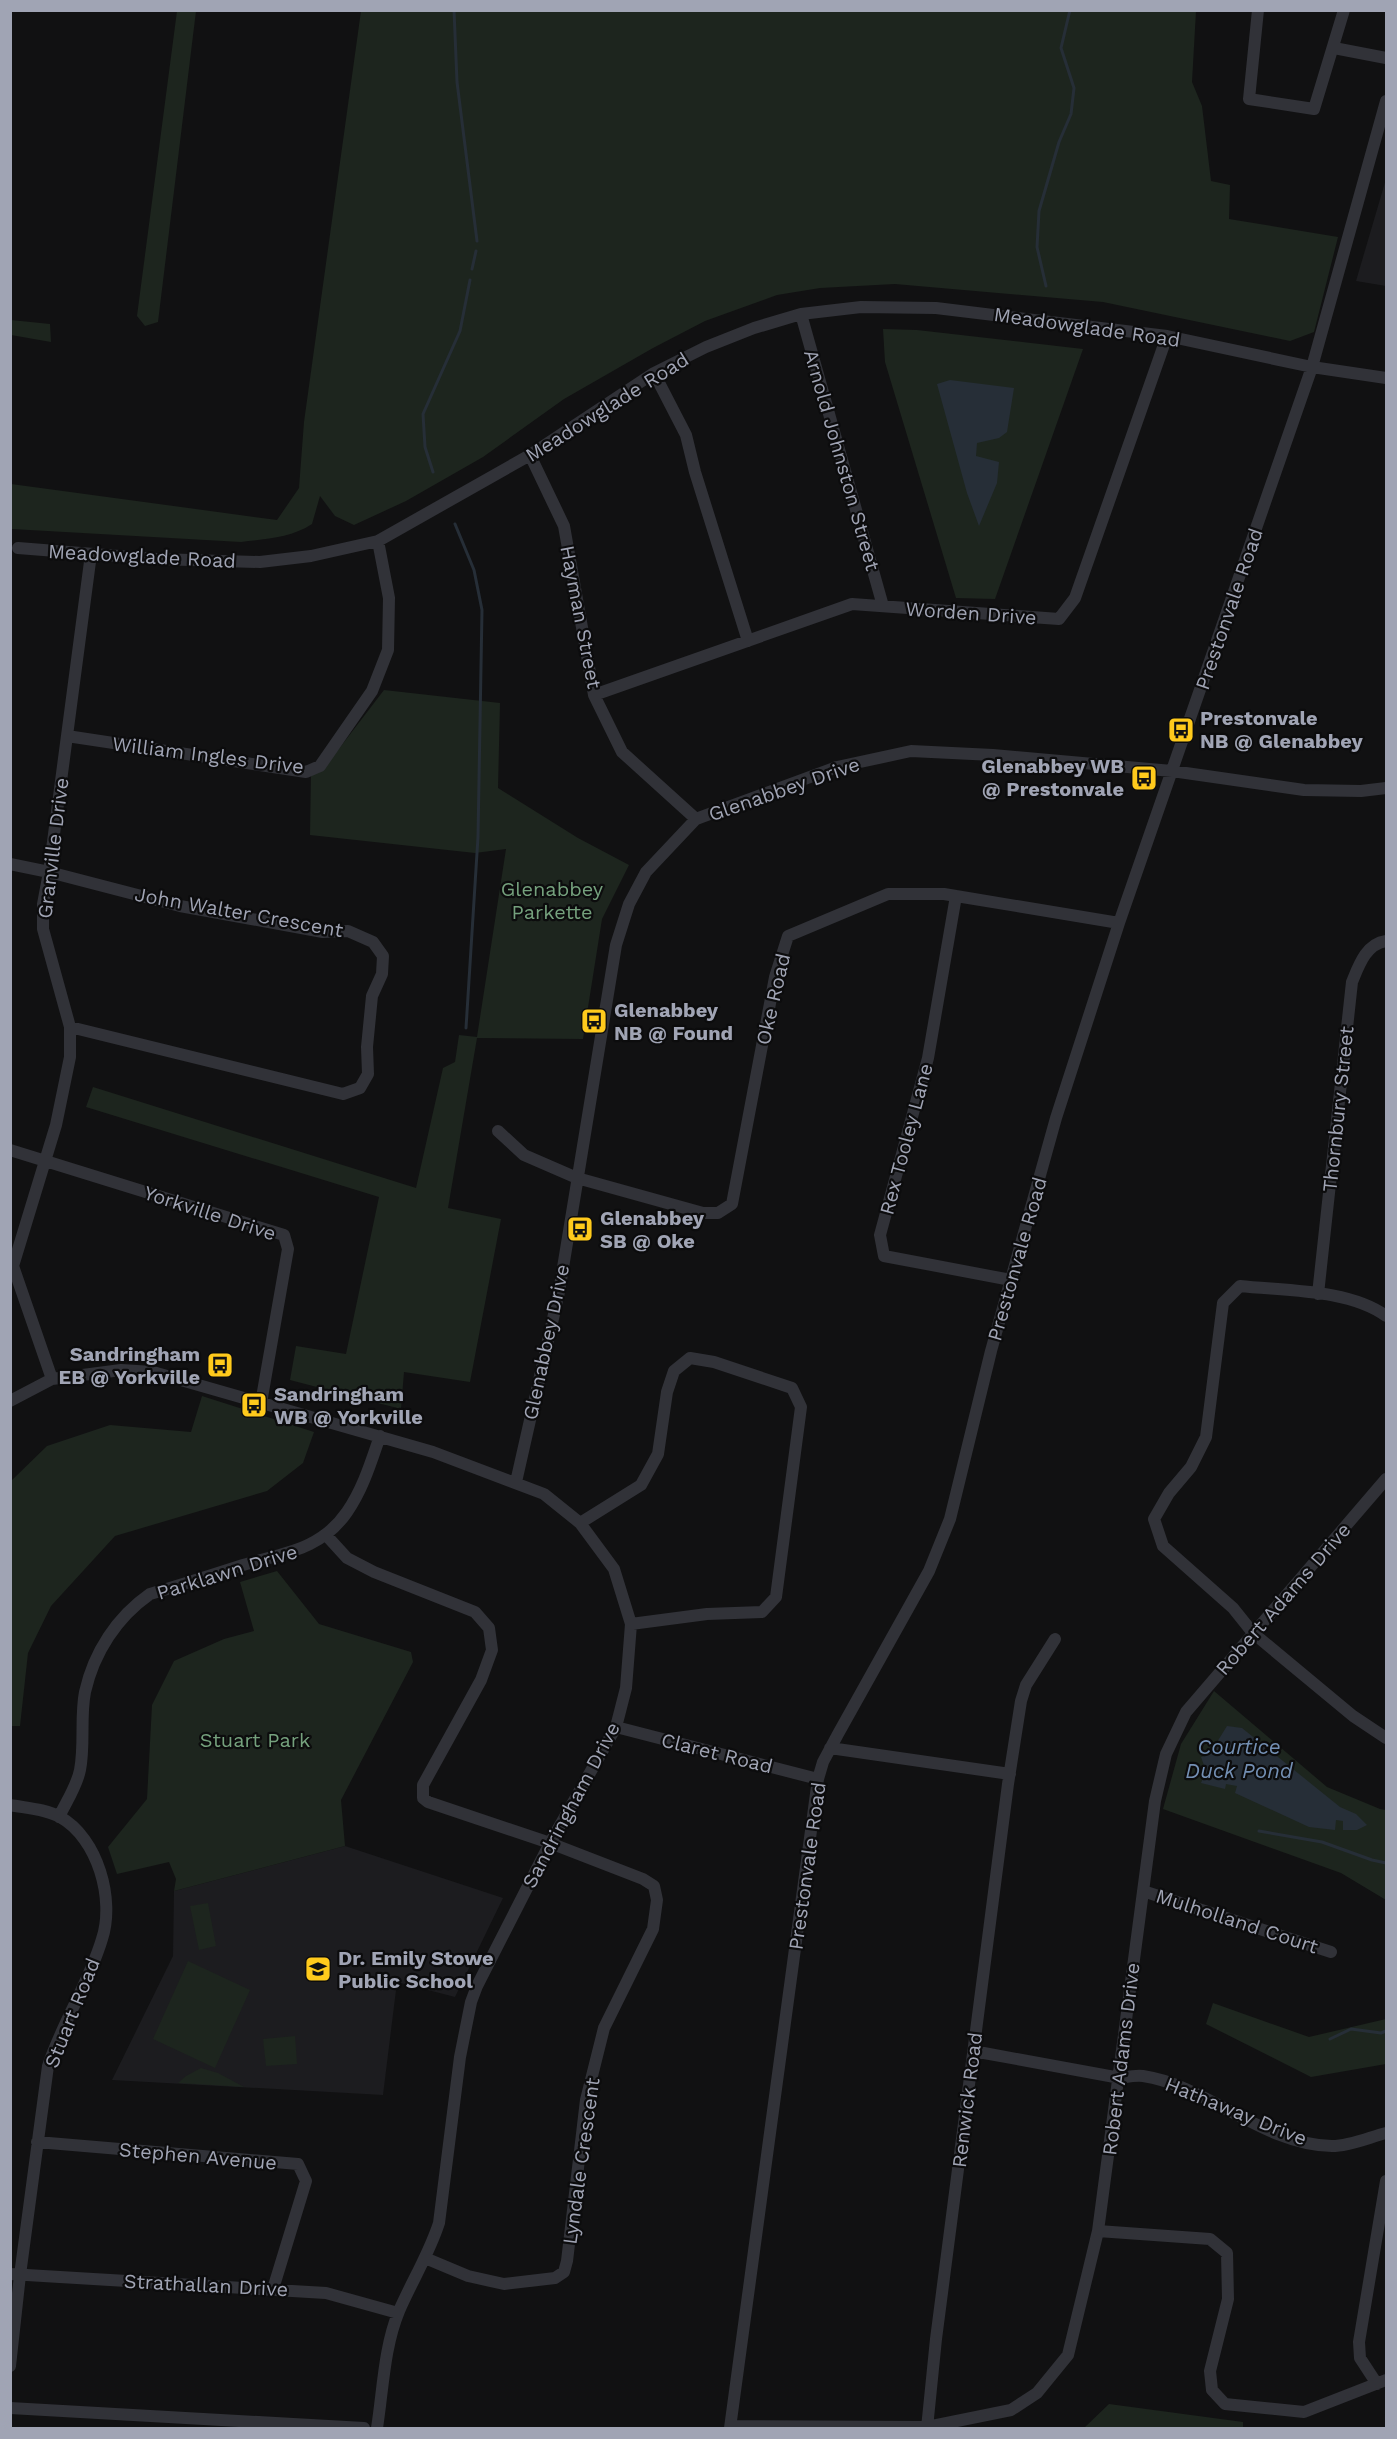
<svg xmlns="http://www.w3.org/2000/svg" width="1397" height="2439" font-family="'Work Sans',sans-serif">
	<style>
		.built { fill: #1c1c1f }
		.green { fill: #1d251e }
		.water { fill: #262e37 }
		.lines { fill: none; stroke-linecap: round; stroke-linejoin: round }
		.stream { stroke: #262e37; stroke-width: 3 }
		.minor { stroke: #313238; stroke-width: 12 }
		.labels { text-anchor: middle; stroke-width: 4.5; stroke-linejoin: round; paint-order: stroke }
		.street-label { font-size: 20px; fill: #a0a4b4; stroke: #0c0c0d }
		.poi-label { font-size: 20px; font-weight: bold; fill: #a0a4b4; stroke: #0c0c0d; text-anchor: start }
		.park-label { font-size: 20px; fill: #75a17d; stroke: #0c0c0d }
		.water-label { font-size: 21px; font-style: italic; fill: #738fb3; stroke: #0c0c0d }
	</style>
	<rect width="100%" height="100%" fill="#111112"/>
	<path class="built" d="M1386,179V286L1356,281Z
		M345,1846L503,1898L455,1997L397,1982L383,2095L112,2080L173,1956L174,1891Z"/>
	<path class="green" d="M177,11H196L158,322L145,326L137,316Z
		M361,11H1196L1192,82L1202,106L1211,181L1230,185L1229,219L1338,237L1314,332L1290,341L1103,302L895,284L820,288L777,295L705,321L653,348L564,399L483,457L406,501L354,525L335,516L320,496L312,524C291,538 265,539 241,542L12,529L11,535V484L277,520L299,488L304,422Z
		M11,320L50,324L51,342L11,335Z
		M883,329L917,330L1083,349L995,599L956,598L885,362Z
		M384,690L500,703L498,788L578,838L629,865L602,919L583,1039L477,1038L448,1208L501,1219L470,1382L404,1372L401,1409L290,1380L296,1346L346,1354L379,1197L86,1107L93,1087L416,1188L443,1068L455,1062L459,1035L477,1037L506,849L475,853L310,835L311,773L338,750Z
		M202,1396L314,1432L303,1463L267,1491L115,1536L51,1606L28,1653L20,1726H11V1481L47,1446L110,1425L191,1432Z
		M277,1571L319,1624L411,1652L413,1662L341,1800L345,1846L174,1891L176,1879L169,1862L117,1874L108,1847L147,1799L152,1705L174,1661L224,1639L254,1631L240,1582Z
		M1214,1691L1327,1787L1380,1809L1386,1810V1900L1341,1873L1163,1809L1181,1744Z
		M208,1903L216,1946L199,1950L190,1906Z
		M188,1961L250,1990L215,2068L153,2039Z
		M1213,2003L1309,2037L1386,2019V2064L1311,2077L1206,2024Z
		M295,2036L297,2064L266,2066L263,2039Z
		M201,2068L218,2073L244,2087L178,2083L186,2076Z
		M1109,2404L1243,2422V2428H1084Z"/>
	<path class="water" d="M950,380L1014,388L1007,432L999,438L977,443L976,456L999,462L997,483L979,526L967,493L937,384Z
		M1227,1726L1242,1728L1340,1807L1356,1814L1367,1825L1357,1830H1343V1821L1336,1820L1335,1830L1309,1827L1235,1793L1237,1786L1226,1784L1225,1789L1201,1783L1206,1771L1201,1757L1209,1755Z"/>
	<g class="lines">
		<path class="stream" d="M454,10L457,82L477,241
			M472,269L476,251
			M1046,286L1037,247L1039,211L1059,142L1071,114L1074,88L1061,48L1070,10
			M433,472L425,447L423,414L460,331L470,280
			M455,524L474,570L482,610L478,837L466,1028
			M1259,1831L1322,1842L1372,1860L1386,1863
			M1330,2039L1351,2029L1381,2033L1386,2031"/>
		<path class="minor" d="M1258,10L1249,99L1314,109L1344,10
			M1334,48L1386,58
			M801,314L883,606
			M654,373L686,435L695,472L748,641
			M530,455L564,526L594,695L622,752L696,819
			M18,548L157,559L260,562L311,556L378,541L530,455L654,373L706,347L754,328L801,314L861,307L936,308L1167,336L1312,367L1386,378
			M594,695L852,604L1059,619L1075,598L1167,336
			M67,736L306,772L320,766L372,691L388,650L389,598L378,541
			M10,864L49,872L180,906L323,932L348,931L373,942L383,956L382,974L372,996L367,1047L368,1074L360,1088L343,1094L70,1027
			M956,896L928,1058L880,1235L884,1256L1011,1280
			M498,1131L524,1155L577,1178L703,1213H718L732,1204L775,977L788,936L888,894H944L1119,923
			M10,1150L284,1235L288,1249L261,1403
			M1318,1294L1352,982C1359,965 1366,944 1386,941
			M1386,1316C1349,1289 1285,1291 1240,1286L1223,1303L1206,1437L1191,1467L1169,1493L1154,1519L1163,1546L1233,1608L1253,1633L1353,1716L1386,1738
			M52,1379L13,1266L56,1125L70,1057V1027L43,929V904L49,872L91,554
			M10,1401L52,1379L121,1370L153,1372L433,1452L544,1494L580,1523L614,1569L631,1624L626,1688L616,1727L550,1843L477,1986L471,2002L460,2057L439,2223C429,2254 412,2281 399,2311C384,2347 383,2390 377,2428
			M516,1482L559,1292L616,945L629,904L646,872L696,819L837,767L911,751L993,755L1172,771L1304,790L1361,791L1386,788
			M580,1523L641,1485L658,1454L667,1392L674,1371L690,1358L714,1362L792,1388L801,1407L776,1597L762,1612L707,1614L631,1624
			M326,1535L347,1558L374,1572L475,1612L489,1628L492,1650L481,1680L423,1785V1798L428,1802L550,1843L643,1879L654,1886L657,1900L653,1929L604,2028L586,2100L567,2261L564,2272L555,2278L504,2284L468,2276L425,2258
			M616,1727L818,1779
			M830,1748L1010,1774
			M10,1805C26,1808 46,1809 60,1817C98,1838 115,1900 102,1939C89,1983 62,2023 48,2066L20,2275L10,2366
			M59,1817C66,1802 77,1786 80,1770C85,1745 80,1717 85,1692C94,1652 117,1617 150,1594C181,1585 212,1575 243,1565C283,1553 321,1550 347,1512C363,1489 371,1462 380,1436
			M1143,1891L1331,1952
			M973,2051L1120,2078C1127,2077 1135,2075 1143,2076C1206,2085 1266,2146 1332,2146C1350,2146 1370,2137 1386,2133
			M37,2142L298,2164L306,2181L273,2289
			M1098,2231L1210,2239L1227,2253L1228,2299L1210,2371L1212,2390L1225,2404L1304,2412L1386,2380
			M10,2274L326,2293L398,2313
			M1377,2384L1360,2358L1359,2342L1386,2181
			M10,2408L364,2428
			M731,2426L927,2427L1011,2410L1037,2393L1068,2355L1098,2231L1155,1801L1166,1754L1186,1712L1386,1479
			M730,2428L818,1779L823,1762L838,1734L929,1571L950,1519L991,1351L1056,1118L1119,923L1312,367L1386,101
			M927,2428L936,2339L1008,1784L1021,1701L1026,1685L1055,1639"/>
	</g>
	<defs>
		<symbol id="bus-square" viewBox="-11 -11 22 22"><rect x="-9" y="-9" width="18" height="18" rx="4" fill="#ffca1c" stroke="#0c0c0d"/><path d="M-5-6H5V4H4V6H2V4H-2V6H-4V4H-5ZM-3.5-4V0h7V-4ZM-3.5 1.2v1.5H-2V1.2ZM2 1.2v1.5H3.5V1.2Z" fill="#111"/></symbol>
		<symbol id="school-square" viewBox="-11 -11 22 22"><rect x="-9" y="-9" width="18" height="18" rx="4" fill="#ffca1c" stroke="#0c0c0d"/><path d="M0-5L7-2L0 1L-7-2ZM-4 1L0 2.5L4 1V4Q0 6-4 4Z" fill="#111"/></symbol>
	</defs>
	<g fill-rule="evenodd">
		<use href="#bus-square" x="1166" y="715" width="30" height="30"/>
		<use href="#bus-square" x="1129" y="763" width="30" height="30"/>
		<use href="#bus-square" x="579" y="1006" width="30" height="30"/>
		<use href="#bus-square" x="565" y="1214" width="30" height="30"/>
		<use href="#bus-square" x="205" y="1350" width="30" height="30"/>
		<use href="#bus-square" x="239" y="1390" width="30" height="30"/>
		<use href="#school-square" x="303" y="1954" width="30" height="30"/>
	</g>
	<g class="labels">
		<g class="street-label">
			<text transform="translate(1087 327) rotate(8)" y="7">Meadowglade Road</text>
			<text transform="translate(607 407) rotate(-32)" y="7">Meadowglade Road</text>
			<text transform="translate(842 460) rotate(74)" y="7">Arnold Johnston Street</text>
			<text transform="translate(142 556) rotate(3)" y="7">Meadowglade Road</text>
			<text transform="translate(1229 609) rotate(-71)" y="7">Prestonvale Road</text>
			<text transform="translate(971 613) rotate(4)" y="7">Worden Drive</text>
			<text transform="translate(581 617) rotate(79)" y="7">Hayman Street</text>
			<text transform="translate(208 755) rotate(7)" y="7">William Ingles Drive</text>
			<text transform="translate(784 789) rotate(-19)" y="7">Glenabbey Drive</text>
			<text transform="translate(53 848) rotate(-83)" y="7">Granville Drive</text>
			<text transform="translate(239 912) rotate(10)" y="7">John Walter Crescent</text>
			<text transform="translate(773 999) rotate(-77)" y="7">Oke Road</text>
			<text transform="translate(1338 1109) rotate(-84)" y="7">Thornbury Street</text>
			<text transform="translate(906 1139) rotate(-75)" y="7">Rex Tooley Lane</text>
			<text transform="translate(210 1213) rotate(18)" y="7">Yorkville Drive</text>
			<text transform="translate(1017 1259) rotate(-74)" y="7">Prestonvale Road</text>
			<text transform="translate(546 1342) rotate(-78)" y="7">Glenabbey Drive</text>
			<text transform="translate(227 1572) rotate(-17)" y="7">Parklawn Drive</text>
			<text transform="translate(1283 1599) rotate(-49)" y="7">Robert Adams Drive</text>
			<text transform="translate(717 1753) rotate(14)" y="7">Claret Road</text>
			<text transform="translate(571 1805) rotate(-62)" y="7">Sandringham Drive</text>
			<text transform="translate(807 1866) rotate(-82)" y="7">Prestonvale Road</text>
			<text transform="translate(1237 1921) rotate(18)" y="7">Mulholland Court</text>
			<text transform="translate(72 2013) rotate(-68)" y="7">Stuart Road</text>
			<text transform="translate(1121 2059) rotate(-83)" y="7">Robert Adams Drive</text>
			<text transform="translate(967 2100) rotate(-83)" y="7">Renwick Road</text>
			<text transform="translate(1236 2111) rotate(22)" y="7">Hathaway Drive</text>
			<text transform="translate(198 2156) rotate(5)" y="7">Stephen Avenue</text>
			<text transform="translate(581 2161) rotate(-82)" y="7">Lyndale Crescent</text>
			<text transform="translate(206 2285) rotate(3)" y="7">Strathallan Drive</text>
		</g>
		<g class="poi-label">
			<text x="1200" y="725">Prestonvale<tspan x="1200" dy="23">NB @ Glenabbey</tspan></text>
			<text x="1124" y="773" text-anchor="end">Glenabbey WB<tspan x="1124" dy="23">@ Prestonvale</tspan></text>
			<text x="614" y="1017">Glenabbey<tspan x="614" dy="23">NB @ Found</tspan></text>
			<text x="600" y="1225">Glenabbey<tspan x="600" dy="23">SB @ Oke</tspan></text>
			<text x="200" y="1361" text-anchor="end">Sandringham<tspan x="200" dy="23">EB @ Yorkville</tspan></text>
			<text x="274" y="1401">Sandringham<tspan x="274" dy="23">WB @ Yorkville</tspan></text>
			<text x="338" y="1965">Dr. Emily Stowe<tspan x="338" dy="23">Public School</tspan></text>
		</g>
		<g class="park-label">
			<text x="552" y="896">Glenabbey<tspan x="552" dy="23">Parkette</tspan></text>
			<text x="255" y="1747">Stuart Park</text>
		</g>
		<g class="water-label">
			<text x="1239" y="1754">Courtice<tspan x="1239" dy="24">Duck Pond</tspan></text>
		</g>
	</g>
	<rect width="1397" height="2439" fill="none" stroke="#a0a4b4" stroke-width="24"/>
</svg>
